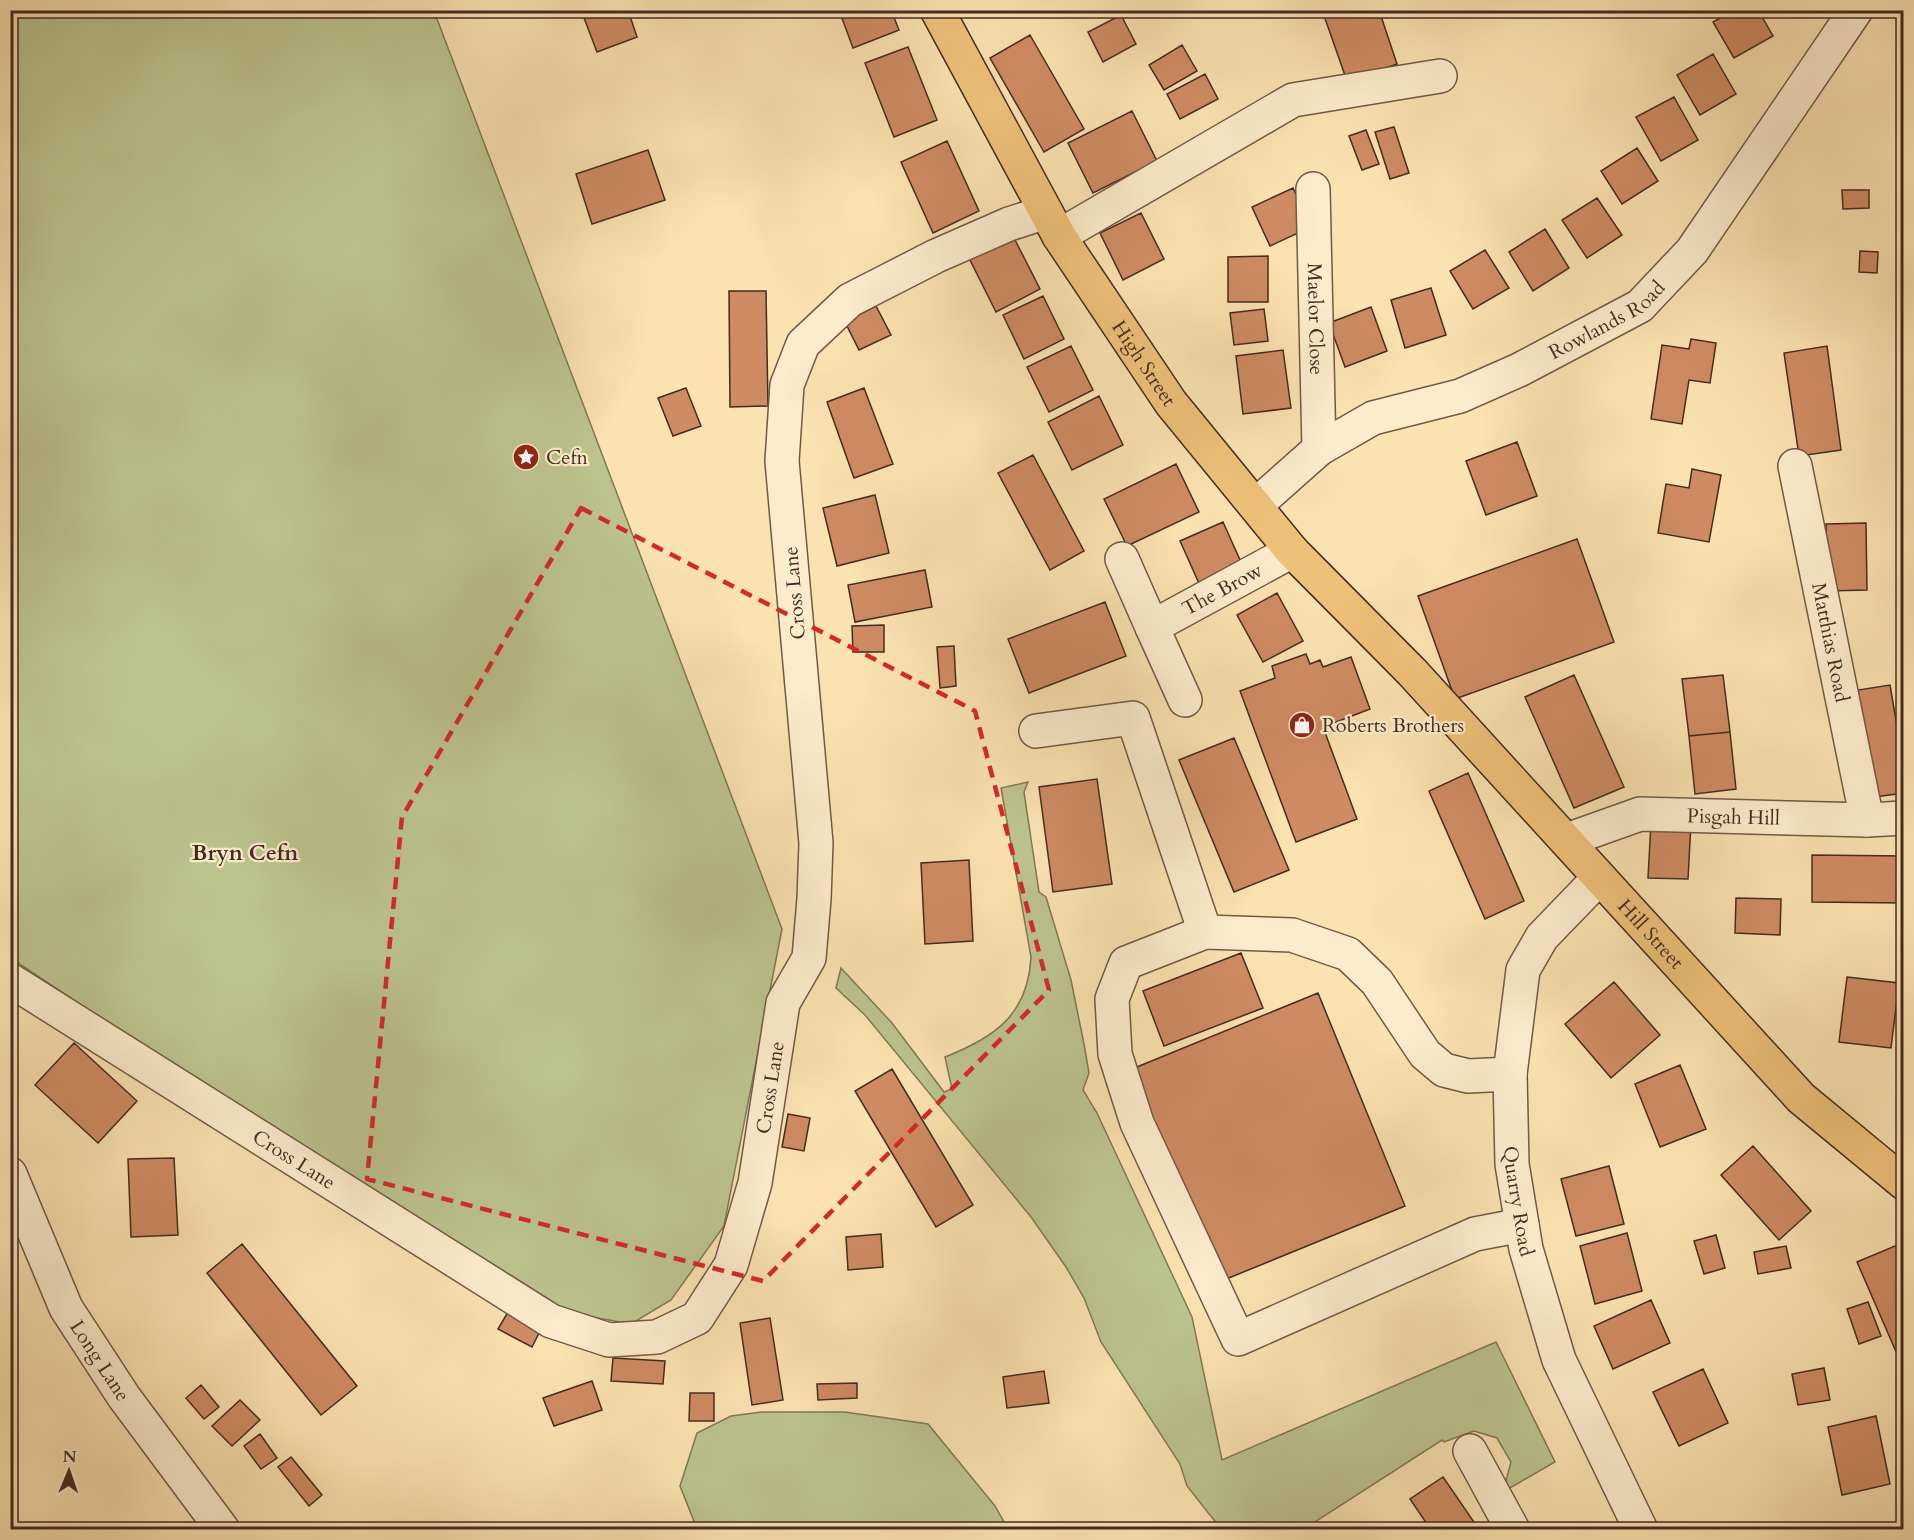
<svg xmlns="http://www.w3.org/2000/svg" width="1914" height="1540" font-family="Cardo,serif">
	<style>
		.green { fill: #bcc48e; stroke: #807858; stroke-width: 1.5 }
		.building { fill: #cf8b63; stroke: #442b22; stroke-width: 1.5 }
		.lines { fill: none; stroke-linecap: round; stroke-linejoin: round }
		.minor-casing { stroke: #725946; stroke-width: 36 }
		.major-casing { stroke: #442b22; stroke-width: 36 }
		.minor { stroke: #fceccc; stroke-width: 33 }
		.major { stroke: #eec178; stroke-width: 33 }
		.marked { fill: none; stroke: #d62828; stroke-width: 4.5; stroke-dasharray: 12 8; stroke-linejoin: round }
		.labels { text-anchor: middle; stroke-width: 4.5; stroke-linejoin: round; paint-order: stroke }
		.street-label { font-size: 20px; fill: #442b22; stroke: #fceccc }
		.poi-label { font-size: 20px; fill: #442b22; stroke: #fceccc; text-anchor: start }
		.quarter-label { font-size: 22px; font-weight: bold; fill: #442b22; stroke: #fceccc }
	</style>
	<rect width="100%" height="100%" fill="#fbe2b1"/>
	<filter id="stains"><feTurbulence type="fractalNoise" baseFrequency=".00333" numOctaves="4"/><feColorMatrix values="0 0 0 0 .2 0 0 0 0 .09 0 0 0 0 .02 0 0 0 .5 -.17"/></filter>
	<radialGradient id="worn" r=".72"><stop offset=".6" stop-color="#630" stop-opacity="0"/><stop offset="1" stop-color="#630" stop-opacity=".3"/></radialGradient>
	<path class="green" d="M11,11H434L782,929L724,1226L671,1300L631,1324L570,1313L371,1199L11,958Z
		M1028,782L1024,792L1039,892L1046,897L1071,980L1084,1044L1089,1073L1083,1090L1097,1113L1192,1317L1222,1460L1496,1342L1555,1462L1503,1492L1511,1462L1497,1438L1474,1431L1444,1442L1442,1440L1304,1529H1221L1187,1486L1180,1464L1101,1342L1084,1298L1066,1267L1031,1217L865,1015L836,988L841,968L892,1023L944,1092L952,1089L945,1057C996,1037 1028,1014 1031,957L1001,788Z
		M762,1412H845L928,1424L995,1506L1008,1529H697L680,1486L697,1433L731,1416Z"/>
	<path class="building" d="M581,10H628L637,37L597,52Z
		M839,10H891L899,30L853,48Z
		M1322,10H1379L1397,64L1347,81Z
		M1734,10H1758L1773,36L1734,58L1713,22Z
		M1121,15L1136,44L1103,62L1088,32Z
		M1030,35L1084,129L1044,152L990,58Z
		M1182,45L1197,71L1164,90L1149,65Z
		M908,47L937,120L894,137L865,63Z
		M1713,54L1736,94L1700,115L1677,75Z
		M1205,74L1218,99L1180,119L1167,94Z
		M1674,97L1698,140L1661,161L1636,117Z
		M1132,111L1157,161L1093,193L1068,143Z
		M1394,127L1409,173L1390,179L1375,132Z
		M1366,130L1379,164L1362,170L1349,136Z
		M947,141L979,211L933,233L901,162Z
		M1637,148L1658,181L1622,204L1601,171Z
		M648,150L665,200L592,224L576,174Z
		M1293,188L1311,227L1270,246L1252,207Z
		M1842,190H1869V208L1843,209Z
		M1597,198L1622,235L1587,258L1562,220Z
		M1141,213L1164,259L1123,280L1100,233Z
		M1545,229L1569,268L1533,291L1509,252Z
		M1012,234L1040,289L996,312L968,256Z
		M1485,250L1509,288L1473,309L1450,271Z
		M1860,251L1878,252L1877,273L1859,272Z
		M1268,256V302H1228V257Z
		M1431,288L1446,335L1405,348L1391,300Z
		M729,291H766L768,406L730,407Z
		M1043,296L1064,339L1024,359L1003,315Z
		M876,306L891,335L859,350L845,322Z
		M1371,307L1387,351L1345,367L1329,323Z
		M1264,309L1268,341L1234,345L1230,313Z
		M1691,339L1716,343L1710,383L1689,380L1682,424L1651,419L1662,345L1689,349Z
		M1071,346L1093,390L1049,412L1027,367Z
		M1827,346L1841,450L1799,456L1784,353Z
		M1283,350L1291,408L1243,414L1236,356Z
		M686,388L701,426L673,436L658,398Z
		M864,388L893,464L854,478L827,402Z
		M1099,396L1123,445L1072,470L1048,422Z
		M1517,442L1537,496L1486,515L1466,461Z
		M1033,455L1084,551L1050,570L998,473Z
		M1176,464L1199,512L1127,546L1104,499Z
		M1692,469L1721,475L1709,542L1658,533L1666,484L1689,488Z
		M875,495L889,553L837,566L823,508Z
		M1223,522L1245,571L1202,590L1180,541Z
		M1866,523L1867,590L1826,591V524Z
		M1577,539L1614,642L1455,699L1418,596Z
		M925,570L932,607L855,622L848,585Z
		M1277,593L1303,641L1263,662L1237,615Z
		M1105,602L1126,656L1029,693L1008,639Z
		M884,625V652H853L852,626Z
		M954,646L956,686L940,688L937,647Z
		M1306,654L1310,664L1320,660L1323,667L1351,657L1370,709L1323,727L1357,819L1296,842L1240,691L1275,678L1272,666Z
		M1574,675L1624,787L1574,808L1525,697Z
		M1723,675L1730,732L1689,736L1682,679Z
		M1890,685L1904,767V793L1875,797L1858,690Z
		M1730,732L1736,789L1695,794L1689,736Z
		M1234,738L1289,870L1234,892L1179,760Z
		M1468,773L1524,901L1485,919L1429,791Z
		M1097,779L1112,884L1053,892L1039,787Z
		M1651,822L1691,823L1688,879L1648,878Z
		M1812,855L1904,856V903L1812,902Z
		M969,860L973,941L925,944L921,863Z
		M1736,898L1781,899L1780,935L1735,933Z
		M1241,953L1263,1008L1164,1046L1143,991Z
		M1847,977L1899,983L1891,1048L1839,1042Z
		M1614,982L1660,1035L1611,1078L1565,1024Z
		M1318,993L1405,1206L1219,1282L1132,1069Z
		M74,1043L137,1101L98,1143L35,1085Z
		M1680,1065L1706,1129L1660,1147L1635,1084Z
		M892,1069L973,1205L936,1227L855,1091Z
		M788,1114L810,1118L804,1151L782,1147Z
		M1753,1146L1811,1211L1779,1240L1721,1175Z
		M174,1158L178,1235L131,1237L128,1159Z
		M1609,1166L1624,1224L1576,1236L1561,1179Z
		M1627,1233L1642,1291L1595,1304L1580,1246Z
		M881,1234L883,1267L848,1270L846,1237Z
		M1716,1235L1725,1268L1704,1274L1694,1241Z
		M1902,1243L1904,1362L1901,1363L1857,1262Z
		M242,1244L357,1386L321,1415L207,1273Z
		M1786,1246L1791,1268L1758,1274L1754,1252Z
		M1651,1300L1670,1343L1613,1369L1594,1326Z
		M1868,1302L1881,1336L1859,1344L1847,1309Z
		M508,1312L541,1329L532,1347L498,1329Z
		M770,1318L783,1400L752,1405L740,1323Z
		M613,1358L665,1361L663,1384L611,1381Z
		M1824,1368L1830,1400L1798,1405L1792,1374Z
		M1703,1369L1728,1423L1679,1446L1653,1392Z
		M1044,1371L1049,1403L1007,1408L1003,1377Z
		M592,1381L602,1410L554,1426L543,1398Z
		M857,1383V1398L818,1400L817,1384Z
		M201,1385L219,1407L204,1419L186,1398Z
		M690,1393H714V1421H689Z
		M240,1400L260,1420L232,1446L212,1426Z
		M1876,1416L1890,1484L1842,1495L1828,1427Z
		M260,1434L277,1458L261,1469L244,1446Z
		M291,1457L322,1495L309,1506L278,1467Z
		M1443,1477L1476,1525L1469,1530H1431L1410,1499Z"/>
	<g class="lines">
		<defs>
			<g id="minor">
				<path id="s1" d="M1313,189L1319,449"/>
				<path d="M1059,236L1293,100L1440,76"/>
				<path id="s2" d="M1795,466L1867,820"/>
				<path id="s3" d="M1256,505L1319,449L1373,418L1460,396L1519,370L1640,306L1692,251L1856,10"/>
				<path id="s4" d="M1122,559L1152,627L1292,551"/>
				<path d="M1152,627L1185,700"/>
				<path d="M1036,731L1133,718L1205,932"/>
				<path id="s5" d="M1567,840L1640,814L1867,820L1904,818"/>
				<path id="s6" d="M1598,879L1542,937L1523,970L1510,1074L1512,1164L1526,1249L1559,1360L1641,1530"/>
				<path id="s7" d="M10,980L551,1321L609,1340L657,1337L697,1318L731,1265L755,1183L783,1003L809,958L814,899L816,843L782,461L787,385L803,344L850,300L936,256L1009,224L1046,212"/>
				<path d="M1510,1074L1468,1076L1444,1070L1425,1054L1377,982L1348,954L1292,935L1205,932L1126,963L1112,999L1115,1054L1137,1123L1238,1339L1475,1234L1522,1225"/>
				<path id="s8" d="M10,1174L66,1308L124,1397L223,1530"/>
				<path d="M1470,1451L1513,1530"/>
			</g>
			<g id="major">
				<path id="s9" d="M937,10L1059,236L1171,403L1292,551L1412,672L1801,1098L1904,1183"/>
			</g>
		</defs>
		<use href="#minor" class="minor-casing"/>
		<use href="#major" class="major-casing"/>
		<use href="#minor" class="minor"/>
		<use href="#major" class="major"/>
	</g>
	<path class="marked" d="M581,508L975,711L1049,990L763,1281L367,1179L402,817Z"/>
	<defs>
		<symbol id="sight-disc" viewBox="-11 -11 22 22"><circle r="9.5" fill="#8f2418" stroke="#fceccc"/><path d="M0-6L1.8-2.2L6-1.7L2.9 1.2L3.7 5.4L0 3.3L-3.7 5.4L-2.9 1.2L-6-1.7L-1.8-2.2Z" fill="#fff"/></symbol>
		<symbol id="shop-disc" viewBox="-11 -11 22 22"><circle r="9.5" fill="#8f2418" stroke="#fceccc"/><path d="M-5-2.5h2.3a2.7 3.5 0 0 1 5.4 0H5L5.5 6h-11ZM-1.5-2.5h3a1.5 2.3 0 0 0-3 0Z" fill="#fff"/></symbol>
	</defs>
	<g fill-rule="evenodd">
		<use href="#sight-disc" x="511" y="442" width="30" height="30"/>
		<use href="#shop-disc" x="1287" y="710" width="30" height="30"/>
	</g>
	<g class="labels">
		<g class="street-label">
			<text dy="7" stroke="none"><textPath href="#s3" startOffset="402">Rowlands Road</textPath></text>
			<text dy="7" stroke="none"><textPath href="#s1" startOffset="130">Maelor Close</textPath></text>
			<text dy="7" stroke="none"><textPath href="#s9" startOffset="410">High Street</textPath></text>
			<text dy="7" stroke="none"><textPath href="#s4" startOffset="154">The Brow</textPath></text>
			<text transform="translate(794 593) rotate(-95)" y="7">Cross Lane</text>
			<text dy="7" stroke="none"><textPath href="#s2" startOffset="180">Matthias Road</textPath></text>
			<text dy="7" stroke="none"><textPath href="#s5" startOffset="171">Pisgah Hill</textPath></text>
			<text dy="7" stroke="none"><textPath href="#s9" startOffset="1174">Hill Street</textPath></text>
			<text dy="7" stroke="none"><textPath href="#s7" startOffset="1038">Cross Lane</textPath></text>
			<text dy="7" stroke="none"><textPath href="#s7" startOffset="336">Cross Lane</textPath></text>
			<text dy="7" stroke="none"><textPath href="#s6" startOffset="351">Quarry Road</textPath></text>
			<text dy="7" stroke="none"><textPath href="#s8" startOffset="208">Long Lane</textPath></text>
		</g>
		<g class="poi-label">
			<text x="546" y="464">Cefn</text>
			<text x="1322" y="732">Roberts Brothers</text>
		</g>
		<g class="quarter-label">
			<text x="245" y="860">Bryn Cefn</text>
		</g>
	</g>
	<rect width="1914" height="1540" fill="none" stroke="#fbe2b1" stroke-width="36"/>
	<rect x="12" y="12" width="1890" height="1516" fill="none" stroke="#442b22" stroke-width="3"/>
	<rect x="18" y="18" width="1878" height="1504" fill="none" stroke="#442b22" stroke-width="1.5"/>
	<g transform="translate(69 1471) rotate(2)" stroke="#fceccc" stroke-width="4.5" paint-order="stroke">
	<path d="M0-4.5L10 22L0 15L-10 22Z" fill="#442b22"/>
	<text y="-9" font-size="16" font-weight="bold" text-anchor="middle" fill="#442b22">N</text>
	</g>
	<rect width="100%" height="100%" filter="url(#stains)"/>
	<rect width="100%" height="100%" fill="url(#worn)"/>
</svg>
